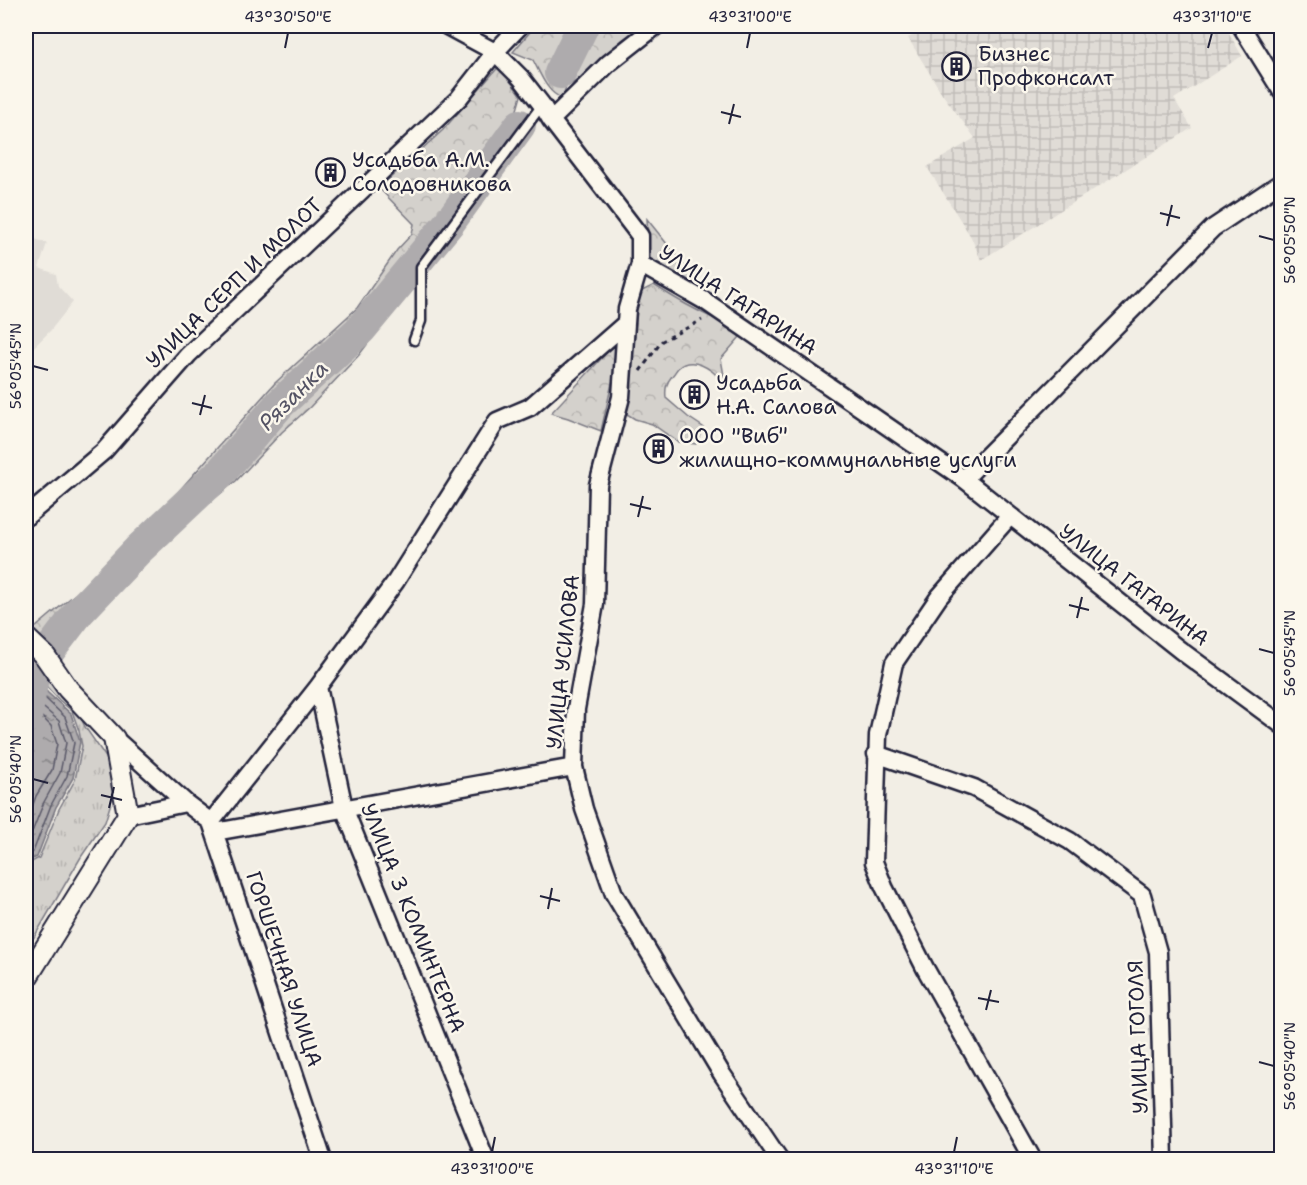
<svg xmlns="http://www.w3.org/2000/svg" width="1307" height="1185" font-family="'Shantell Sans',sans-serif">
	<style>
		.built { fill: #e0dcd6 }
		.industrial { fill: url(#industrial-grid) }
		.grass { fill: url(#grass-tufts); stroke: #7b7a84; stroke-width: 1.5 }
		.forest { fill: url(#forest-crowns); stroke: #7b7a84; stroke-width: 1.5 }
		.water { fill: url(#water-ripples); stroke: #76747f; stroke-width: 1.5 }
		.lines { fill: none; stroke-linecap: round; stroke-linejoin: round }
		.shore { stroke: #5a5969; stroke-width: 1.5 }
		.river { stroke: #aeabad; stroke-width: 32 }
		.service-casing { stroke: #22223b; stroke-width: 13 }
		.minor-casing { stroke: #22223b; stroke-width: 21 }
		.tertiary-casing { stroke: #22223b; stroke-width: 24 }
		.path { stroke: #22223b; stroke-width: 3; stroke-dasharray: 4.5 4.5; stroke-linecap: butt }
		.service { stroke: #fbf7ec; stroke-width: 8 }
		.minor { stroke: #fbf7ec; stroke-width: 16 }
		.tertiary { stroke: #fbf7ec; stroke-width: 20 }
		.ticks { fill: none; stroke: #22223b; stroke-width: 2 }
		.labels { text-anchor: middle; stroke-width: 5; stroke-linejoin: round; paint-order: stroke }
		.poi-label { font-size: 21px; fill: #22223b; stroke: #fbf7ec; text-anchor: start }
		.street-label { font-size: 21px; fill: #22223b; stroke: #fbf7ec }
		.water-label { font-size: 22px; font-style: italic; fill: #535263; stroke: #fbf7ec }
		.neatline { fill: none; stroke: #22223b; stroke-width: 2 }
		.ticks-label { font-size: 15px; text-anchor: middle; fill: #22223b }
	</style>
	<defs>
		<pattern id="industrial-grid" width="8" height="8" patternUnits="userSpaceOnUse" patternTransform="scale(1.5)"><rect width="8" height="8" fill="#e0dcd6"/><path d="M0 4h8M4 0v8" fill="none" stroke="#c0bcb9"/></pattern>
		<pattern id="grass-tufts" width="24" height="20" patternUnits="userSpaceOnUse" patternTransform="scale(1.5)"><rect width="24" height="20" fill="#d4d1cc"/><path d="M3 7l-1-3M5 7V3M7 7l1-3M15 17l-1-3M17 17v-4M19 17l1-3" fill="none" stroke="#b6b3b0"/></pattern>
		<pattern id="forest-crowns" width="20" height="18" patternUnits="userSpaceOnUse" patternTransform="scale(1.5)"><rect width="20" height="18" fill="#d4d1cc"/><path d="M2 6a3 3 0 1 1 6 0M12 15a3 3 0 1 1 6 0" fill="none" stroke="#b6b3b0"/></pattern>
		<pattern id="water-ripples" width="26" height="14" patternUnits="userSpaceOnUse" patternTransform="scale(1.5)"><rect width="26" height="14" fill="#aeabad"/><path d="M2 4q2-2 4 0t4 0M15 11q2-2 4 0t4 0" fill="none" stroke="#8d8b8e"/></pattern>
	</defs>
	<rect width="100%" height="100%" fill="#f2eee5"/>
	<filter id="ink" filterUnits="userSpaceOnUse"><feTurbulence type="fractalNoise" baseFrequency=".0167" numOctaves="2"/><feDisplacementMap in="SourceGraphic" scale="12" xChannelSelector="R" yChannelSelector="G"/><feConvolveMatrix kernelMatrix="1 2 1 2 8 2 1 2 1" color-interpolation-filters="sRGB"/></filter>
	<g filter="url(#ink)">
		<path class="built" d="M26,236L47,243L39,268L56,274L58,286L73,302L50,331L26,355Z"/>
		<path class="industrial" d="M929,26H1225L1242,56L1174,99L1192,128L981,260L971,237L927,167L975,138L943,95L908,38Z"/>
		<path class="grass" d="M35,665L43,671L74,702L85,727L107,759L118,780L105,822L81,857L26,951V865L39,858L59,809L75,780L82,746L79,731L72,711L59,700L31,670Z"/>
		<path class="forest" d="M535,26H642L622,40L596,69L566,87L562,98C547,93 540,73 533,60L513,52Z
			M502,63L511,82L521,96L512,127L494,148L452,213L413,255L410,285L405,295L359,355L310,407L282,432L236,481L149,552L122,578L60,658L29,633L94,578L177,493L275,383L357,308L397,250L412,234L414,224L379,188L443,130Z
			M647,219L700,285L696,289L649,258Z
			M654,285C680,302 707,317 736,327L737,333L740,337L721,359L725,381L721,380C712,369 692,355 678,368C676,370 675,373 672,376C666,383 665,389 666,398L688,417L703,427L696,444L678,442L652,424L635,419L627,414L638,300L642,291Z
			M623,335L601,431L568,418L551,413Z"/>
		<path class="water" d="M26,671H29L48,693L71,714L80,742L73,778L56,807L37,857L26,862Z"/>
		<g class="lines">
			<path class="shore" d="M26,677L44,697L65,717L74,743L67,776L51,805L33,852L26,856
				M26,687L38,703L59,721L66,743L60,773L44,802L26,847
				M26,701L51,726L57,744L52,770L36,796L26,824"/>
			<path class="river" d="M560,73L583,26
				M50,650L79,612L138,550L221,472L280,404L361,329L449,223L520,125
				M26,718L35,665"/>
			<defs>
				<path id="service" d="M414,340L421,321V267L542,105"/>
				<path id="minor" d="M447,26L495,52L521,78L542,105L551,120L640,236V264L705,301L964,479L1180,650L1282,725
					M1241,26L1282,92
					M551,120L609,63L656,26
					M640,264L627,309L621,397L598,485L595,604L576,709L574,767L584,809L614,894L722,1074L780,1160
					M964,479L1213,228L1282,182
					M1010,516L939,597L894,663L878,735L874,862L884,887L925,968L1033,1160
					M26,517L104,451L188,355L459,98L495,52L520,26
					M318,687L344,808L486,1160
					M114,738L186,803L211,822L323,1160
					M876,754L974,788L1070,841L1142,895L1158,952L1164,1160
					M128,815L186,803
					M211,822L318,687L396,581L497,421L530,407L626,323
					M215,832L574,767"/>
				<path id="tertiary" d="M26,638L45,656L68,689L114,738L128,815L26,979"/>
			</defs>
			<use href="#service" class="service-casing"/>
			<use href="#minor" class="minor-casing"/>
			<use href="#tertiary" class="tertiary-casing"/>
			<path class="path" d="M640,371L662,341L702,320"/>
			<use href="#service" class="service"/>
			<use href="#minor" class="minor"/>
			<use href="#tertiary" class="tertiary"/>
		</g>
	</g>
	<path class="ticks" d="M285,48L288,33M747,48L750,33M1208,48L1212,33M721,112L741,117M729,124L734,104M1160,213L1180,218M1167,226L1172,205M1259,236L1274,240M33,366L48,370M192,403L212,408M200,415L205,395M630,504L651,509M638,517L643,496M1069,605L1089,610M1077,618L1082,597M1259,649L1274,653M33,779L48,783M101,795L122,800M109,808L114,787M540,896L560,901M548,909L552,888M978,998L999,1002M986,1010L991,990M1259,1062L1274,1066M492,1152L495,1137M954,1152L957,1137"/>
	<defs>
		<symbol id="building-ring" viewBox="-11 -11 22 22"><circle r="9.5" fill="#fbf7ec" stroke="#22223b" stroke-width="1.5"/><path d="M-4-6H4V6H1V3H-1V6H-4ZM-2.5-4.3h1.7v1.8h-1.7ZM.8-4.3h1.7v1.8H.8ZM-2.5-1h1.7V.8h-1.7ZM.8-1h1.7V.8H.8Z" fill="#22223b"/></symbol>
	</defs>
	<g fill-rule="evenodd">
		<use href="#building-ring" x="940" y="50" width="33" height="33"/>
		<use href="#building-ring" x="314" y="156" width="33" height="33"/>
		<use href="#building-ring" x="678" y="378" width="33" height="33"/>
		<use href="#building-ring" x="642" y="432" width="33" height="33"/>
	</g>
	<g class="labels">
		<g class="poi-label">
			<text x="978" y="61">Бизнес<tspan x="978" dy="24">Профконсалт</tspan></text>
			<text x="352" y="167">Усадьба А.М.<tspan x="352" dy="24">Солодовникова</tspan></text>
			<text x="716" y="390">Усадьба<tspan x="716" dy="24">Н.А. Салова</tspan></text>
			<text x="679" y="443">ООО "Виб"<tspan x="679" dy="24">жилищно-коммунальные услуги</tspan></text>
		</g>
		<g class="street-label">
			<text transform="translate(234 283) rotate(-44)" y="7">УЛИЦА СЕРП И МОЛОТ</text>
			<text transform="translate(738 300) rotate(33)" y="7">УЛИЦА ГАГАРИНА</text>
			<text transform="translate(1134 585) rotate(38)" y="7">УЛИЦА ГАГАРИНА</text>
			<text transform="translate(563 662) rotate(-84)" y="7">УЛИЦА УСИЛОВА</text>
			<text transform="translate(413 918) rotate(68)" y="7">УЛИЦА 3 КОМИНТЕРНА</text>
			<text transform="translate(284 969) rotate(72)" y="7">ГОРШЕЧНАЯ УЛИЦА</text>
			<text transform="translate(1138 1037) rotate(-92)" y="7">УЛИЦА ГОГОЛЯ</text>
		</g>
		<g class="water-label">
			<text transform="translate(293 395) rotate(-45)" y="8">Рязанка</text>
		</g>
	</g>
	<rect width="1307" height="1185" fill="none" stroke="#fbf7ec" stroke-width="66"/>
	<rect x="33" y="33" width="1241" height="1119" class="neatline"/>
	<g class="ticks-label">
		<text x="288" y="22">43°30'50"E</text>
		<text x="750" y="22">43°31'00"E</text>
		<text x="1212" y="22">43°31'10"E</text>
		<text transform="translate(1290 240) rotate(-90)" y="5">56°05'50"N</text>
		<text transform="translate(16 366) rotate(-90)" y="5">56°05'45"N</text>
		<text transform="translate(1290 653) rotate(-90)" y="5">56°05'45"N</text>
		<text transform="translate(16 779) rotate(-90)" y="5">56°05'40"N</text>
		<text transform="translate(1290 1066) rotate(-90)" y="5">56°05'40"N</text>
		<text x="492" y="1174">43°31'00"E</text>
		<text x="954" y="1174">43°31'10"E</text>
	</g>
</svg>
